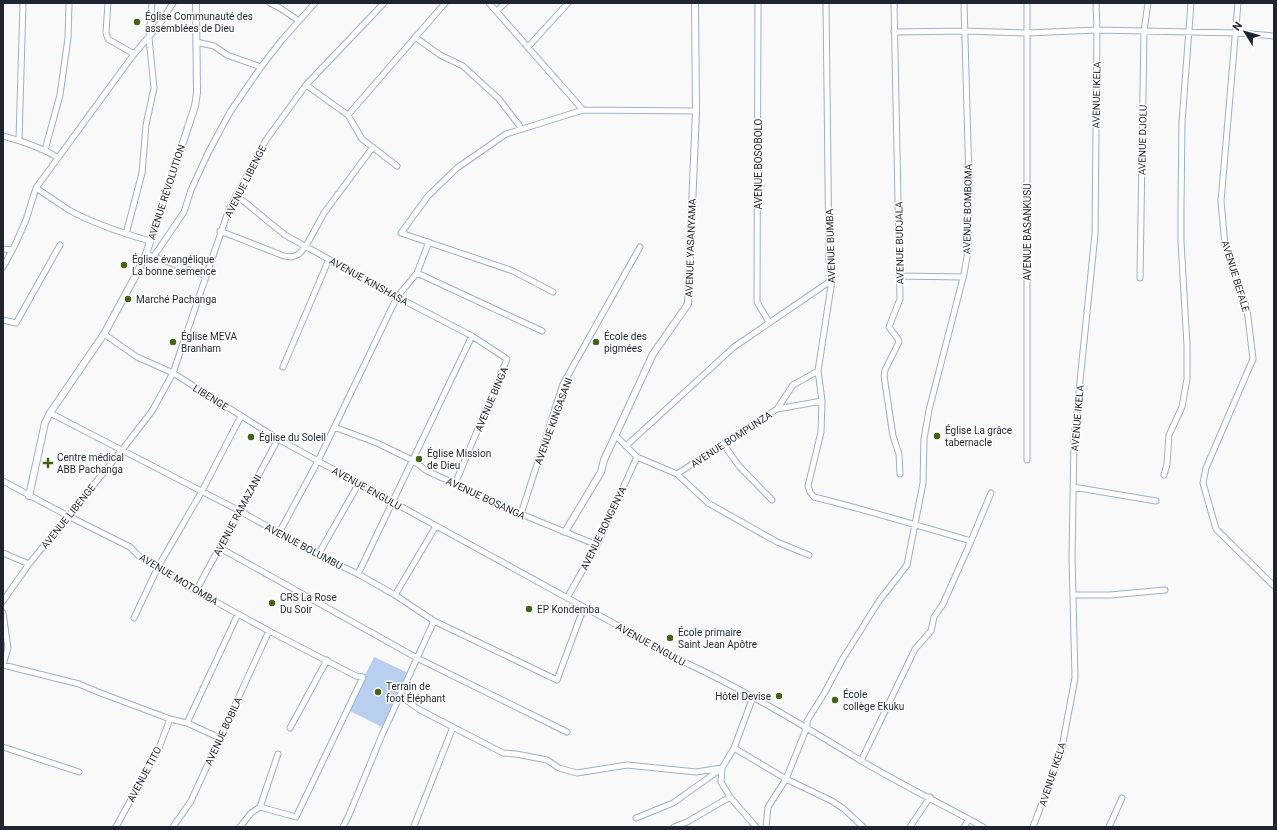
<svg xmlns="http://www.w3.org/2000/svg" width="1277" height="830" font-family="Roboto,sans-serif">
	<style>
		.green { fill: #b8cff0 }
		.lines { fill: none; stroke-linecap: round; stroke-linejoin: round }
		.minor-casing { stroke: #9bb0cd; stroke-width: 7 }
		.tertiary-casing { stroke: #9bb0cd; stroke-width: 8 }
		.minor { stroke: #fff; stroke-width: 5 }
		.tertiary { stroke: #fff; stroke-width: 6 }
		.poi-dot { fill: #436318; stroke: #fff; stroke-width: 1.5 }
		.labels { text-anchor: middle; stroke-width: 3; stroke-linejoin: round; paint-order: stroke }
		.poi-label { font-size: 10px; fill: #1e2531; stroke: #fff; text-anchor: start }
		.street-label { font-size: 10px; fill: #1e2531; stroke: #fff }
	</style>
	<rect width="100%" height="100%" fill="#f9f9f9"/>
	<path class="green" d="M374,657L408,673L382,727L348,710Z"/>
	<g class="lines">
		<defs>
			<path id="minor" d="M108,3L106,33L108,39L134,54
				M270,3L280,8L299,21
				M489,3L583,110L696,111
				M758,3L757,302L769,322
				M826,3L829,261L832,280L818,371L822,401L821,432L808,486L810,492L814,497C867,510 919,526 971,541
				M894,3L900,299L889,327L898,339L899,342L885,370L884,376L893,436L899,454L900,474
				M1027,3V460
				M1238,3L1221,201L1225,246L1247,309L1253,359L1206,468L1203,483L1216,529L1274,586
				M497,11L505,3
				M894,32L965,31L1027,33L1097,30L1237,33L1274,36
				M415,37L440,55L463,66L499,99L522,129
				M196,42L214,46L227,55L261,67
				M528,47L568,3
				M306,85L348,115L362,139L397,166
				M348,115L445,3
				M3,136C22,141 40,147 57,157
				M19,140L23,3
				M45,150L60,95L68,38L69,3
				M36,188C47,195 58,203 69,210C94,224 122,233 150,241
				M236,195L285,235L397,297L472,336L507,359L455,484
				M220,231L284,256L292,257L299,254L306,246L324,213L373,147
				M126,234L142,173L146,125L154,88L149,38L152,3
				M3,249L12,250
				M146,254L206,276
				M154,256L184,212L191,190L208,153L230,112L261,67L282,40L315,3
				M3,267L15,245L26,220L36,188L134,54L159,25L173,3
				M417,273L429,242
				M899,276L963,277
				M1140,278L1144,31L1148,3
				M553,292L513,271L401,233L428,196L457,168L506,134L583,110
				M3,320L16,323L60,245
				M104,334L137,357L173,373L278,439L684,662C745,690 802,725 860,760C900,784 942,804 983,827
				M283,367L329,259
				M777,409L822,401
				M50,413L240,511L318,555L358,574L395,595L434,621L557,680L584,607
				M334,427L377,443L412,460L427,471L521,514L597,545
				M615,435L637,457L677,474L708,503L777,542L809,555
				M724,445L739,466L772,500
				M626,446L734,347L832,280
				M677,474L777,409L793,385L818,371
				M1164,475L1167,464L1169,435L1182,407L1187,379V345L1181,242V206L1182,122L1191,3
				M3,481L68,516L130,547L139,556L196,591L269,631L356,676L363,677L296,817L260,807
				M1073,487L1156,501
				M521,514L563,384L640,247
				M279,533L318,461L397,297L417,273L542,331
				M220,548L417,658L567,732
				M3,553L29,564
				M318,555L359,483
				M358,574L472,336
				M196,591L278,439
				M395,595L436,526
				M1073,595H1110L1165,590
				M567,598L597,545L637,457
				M3,601L29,564L122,450L152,411L173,373L229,209L266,140L306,85L384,3
				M3,613L8,648L3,665
				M134,618L158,567L202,491L241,416
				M3,665L79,684L98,692L170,719L187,723L220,738
				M400,696L420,710L503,753L516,754L547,760L559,768L577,773L627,765L696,772L722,768
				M753,697L734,748L722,768L721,782L730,797L756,827
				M187,723L238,614
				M290,728L327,660
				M3,747L79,772
				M734,748L786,779L832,801L844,809L863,827
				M861,761L915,649L931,631L934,617L943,604L971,541L991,493
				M636,818L673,803L721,769
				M414,826L453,727
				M116,827L159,748L170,719
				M173,827L191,801L269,631
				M240,827L251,813L260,807L278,754
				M343,827L349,815L382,735L434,621
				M674,827L687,822L730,797
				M766,827L768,807L786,779L807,727V721L825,692L842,660L879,601L907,565L923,483L924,439L929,410L964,274L968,251L969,181L964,3
				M910,827L930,797
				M964,827L969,819
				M1033,827L1061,753L1075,678L1072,557L1074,440L1095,234L1097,30L1096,3
				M1109,827L1122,798"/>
			<path id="tertiary" d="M29,496L45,423L50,413L104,334L136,275L146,254L195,106L197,93L196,3
				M565,532L601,472L604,460L653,354L688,304L696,111L695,3"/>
		</defs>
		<use href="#minor" class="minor-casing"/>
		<use href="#tertiary" class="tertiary-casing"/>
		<use href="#minor" class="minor"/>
		<use href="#tertiary" class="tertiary"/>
	</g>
	<g class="poi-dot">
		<circle cx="137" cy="22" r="4"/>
		<circle cx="124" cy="265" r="4"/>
		<circle cx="128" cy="299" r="4"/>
		<circle cx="173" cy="342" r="4"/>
		<circle cx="596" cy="342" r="4"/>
		<circle cx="937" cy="436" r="4"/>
		<circle cx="251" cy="437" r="4"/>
		<circle cx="419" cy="459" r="4"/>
		<path d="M46 457h4v4h4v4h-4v4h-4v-4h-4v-4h4z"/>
		<circle cx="272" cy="603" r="4"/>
		<circle cx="529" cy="609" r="4"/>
		<circle cx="670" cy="638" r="4"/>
		<circle cx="378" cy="692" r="4"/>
		<circle cx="779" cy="696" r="4"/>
		<circle cx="835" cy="700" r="4"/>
	</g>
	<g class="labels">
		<g class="poi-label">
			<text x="145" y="20">Église Communauté des<tspan x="145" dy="12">assemblées de Dieu</tspan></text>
			<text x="132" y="263">Église évangélique<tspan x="132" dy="12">La bonne semence</tspan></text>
			<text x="136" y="303">Marché Pachanga</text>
			<text x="181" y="340">Église MEVA<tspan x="181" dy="12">Branham</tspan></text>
			<text x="604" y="340">École des<tspan x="604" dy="12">pigmées</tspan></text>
			<text x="945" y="434">Église La grâce<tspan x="945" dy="12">tabernacle</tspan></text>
			<text x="259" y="441">Église du Soleil</text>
			<text x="427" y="457">Église Mission<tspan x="427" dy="12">de Dieu</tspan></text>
			<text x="57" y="461">Centre médical<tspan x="57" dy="12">ABB Pachanga</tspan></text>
			<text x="280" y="601">CRS La Rose<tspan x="280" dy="12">Du Soir</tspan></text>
			<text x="537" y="613">EP Kondemba</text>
			<text x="678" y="636">École primaire<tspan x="678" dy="12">Saint Jean Apôtre</tspan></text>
			<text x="386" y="690">Terrain de<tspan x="386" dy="12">foot Éléphant</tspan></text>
			<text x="843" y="698">École<tspan x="843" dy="12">collège Ekuku</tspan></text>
			<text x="771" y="700" text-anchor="end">Hôtel Devise</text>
		</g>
		<g class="street-label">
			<text transform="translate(1096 95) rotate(-89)" y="4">AVENUE IKELA</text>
			<text transform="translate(1142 140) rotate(-89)" y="4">AVENUE DJOLU</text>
			<text transform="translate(758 164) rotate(-90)" y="4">AVENUE BOSOBOLO</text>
			<text transform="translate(245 181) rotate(-63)" y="4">AVENUE LIBENGE</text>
			<text transform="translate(166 192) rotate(-72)" y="4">AVENUE RÉVOLUTION</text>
			<text transform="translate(967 209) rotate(-89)" y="4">AVENUE BOMBOMA</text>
			<text transform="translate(1027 232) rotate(-90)" y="4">AVENUE BASANKUSU</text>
			<text transform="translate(899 243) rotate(-91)" y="4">AVENUE BUDJALA</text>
			<text transform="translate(830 246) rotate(-92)" y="4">AVENUE BUMBA</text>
			<text transform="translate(690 248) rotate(-88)" y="4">AVENUE YASANYAMA</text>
			<text transform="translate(1236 276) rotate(73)" y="4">AVENUE BEFALE</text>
			<text transform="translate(369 281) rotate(29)" y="4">AVENUE KINSHASA</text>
			<text transform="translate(211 397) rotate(32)" y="4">LIBENGE</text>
			<text transform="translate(491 399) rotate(-67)" y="4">AVENUE BINGA</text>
			<text transform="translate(1077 418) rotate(-85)" y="4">AVENUE IKELA</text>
			<text transform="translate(553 421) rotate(-70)" y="4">AVENUE KINGASANI</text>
			<text transform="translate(731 439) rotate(-33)" y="4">AVENUE BOMPUNZA</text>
			<text transform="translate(367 488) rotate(29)" y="4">AVENUE ENGULU</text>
			<text transform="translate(486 498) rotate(25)" y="4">AVENUE BOSANGA</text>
			<text transform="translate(237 515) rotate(-62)" y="4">AVENUE RAMAZANI</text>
			<text transform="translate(68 516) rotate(-51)" y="4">AVENUE LIBENGE</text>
			<text transform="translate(603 528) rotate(-64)" y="4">AVENUE BONGENYA</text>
			<text transform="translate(304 546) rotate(28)" y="4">AVENUE BOLUMBU</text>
			<text transform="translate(179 579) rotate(31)" y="4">AVENUE MOTOMBA</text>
			<text transform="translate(651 644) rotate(29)" y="4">AVENUE ENGULU</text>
			<text transform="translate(223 731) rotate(-65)" y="4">AVENUE BOBILA</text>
			<text transform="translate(144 774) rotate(-62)" y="4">AVENUE TITO</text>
			<text transform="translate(1052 774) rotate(-72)" y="4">AVENUE IKELA</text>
		</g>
	</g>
	<rect width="1277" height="830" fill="none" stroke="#1e2531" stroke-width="8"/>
	<g transform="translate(1245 32) rotate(307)" stroke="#ffffff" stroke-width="3" paint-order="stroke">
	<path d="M0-3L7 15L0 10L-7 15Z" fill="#1e2531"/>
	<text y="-6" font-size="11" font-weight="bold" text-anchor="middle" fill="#1e2531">N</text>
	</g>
</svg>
